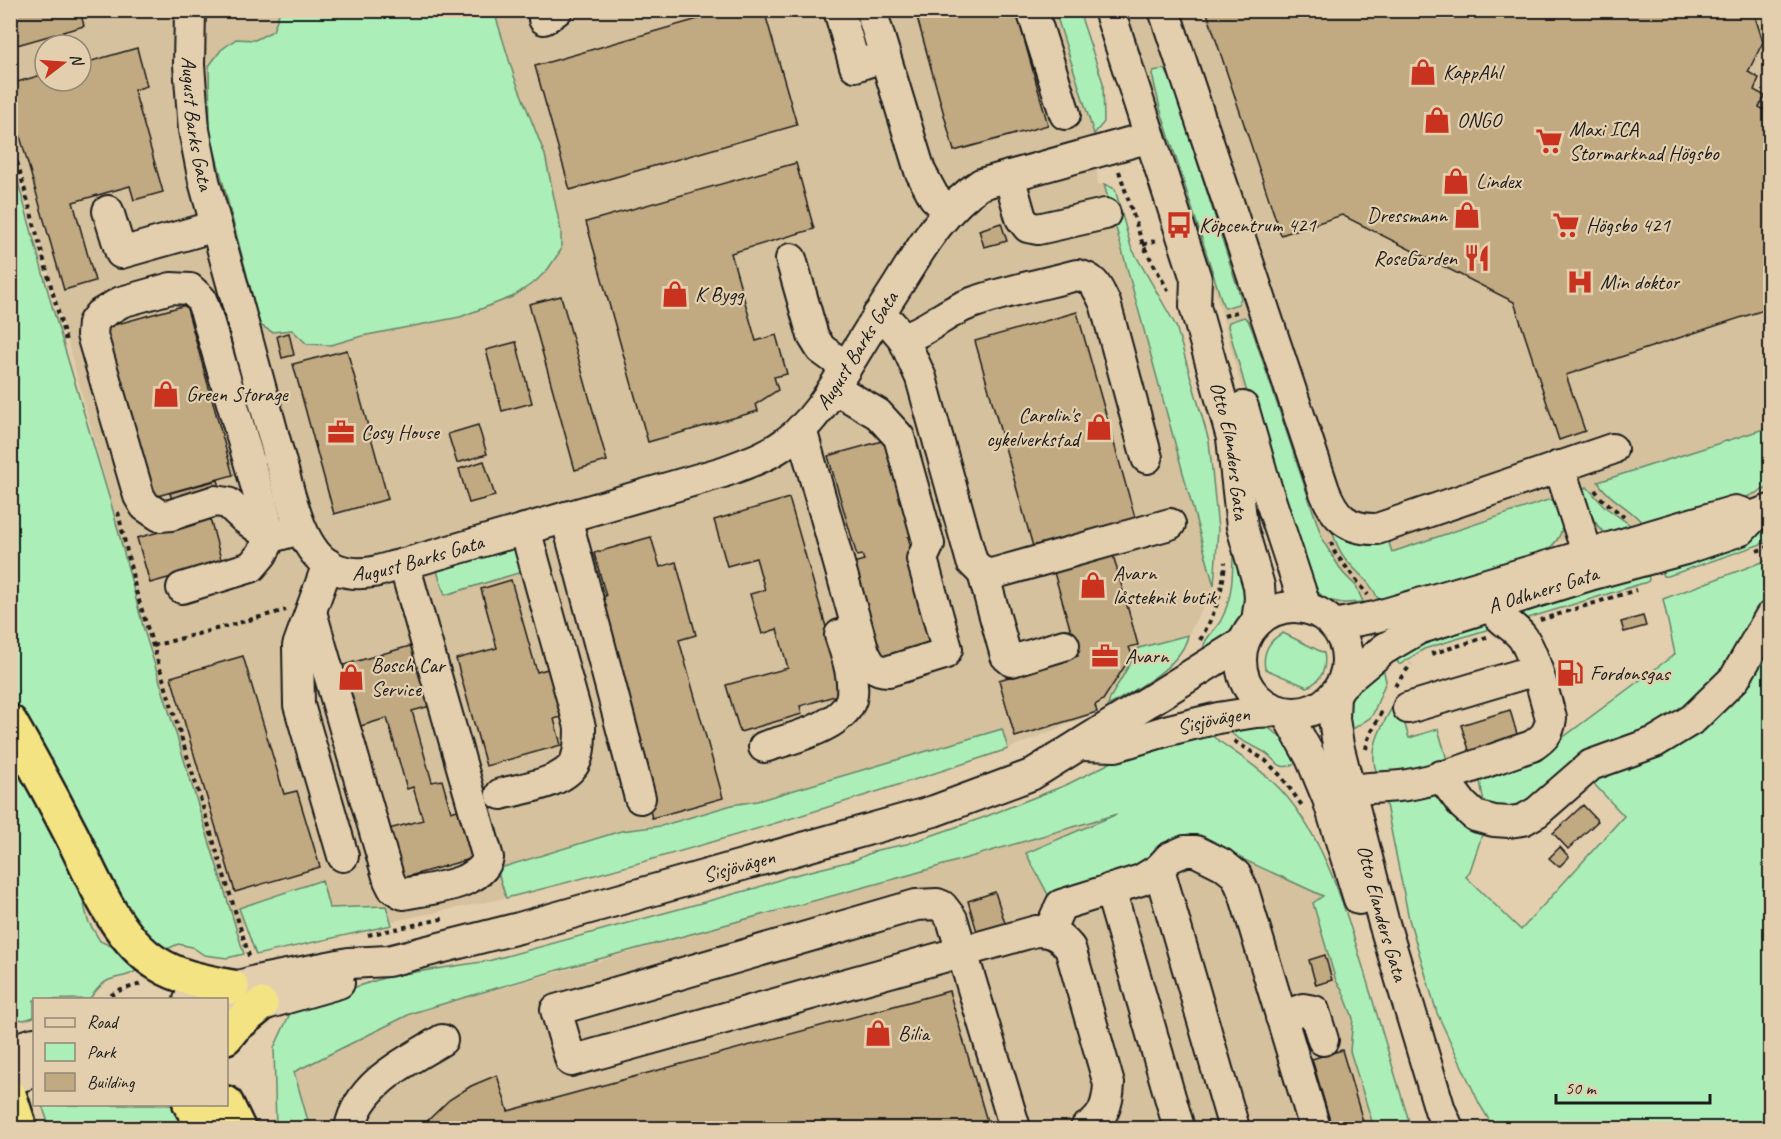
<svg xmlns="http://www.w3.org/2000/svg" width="1781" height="1139" font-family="Caveat,sans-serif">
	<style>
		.built { fill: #d5c19d; fill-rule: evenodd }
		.green { fill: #aceeb8; stroke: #64856a; stroke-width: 1.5 }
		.building { fill: #c1a981; stroke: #1c1c1c; stroke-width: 1.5 }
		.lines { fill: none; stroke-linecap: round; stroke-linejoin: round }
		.minor-casing { stroke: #1c1c1c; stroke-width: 34 }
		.highway-casing { stroke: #1c1c1c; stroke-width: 38 }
		.path { stroke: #1c1c1c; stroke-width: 4; stroke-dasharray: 4.5 4.5; stroke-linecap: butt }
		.minor { stroke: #e3cfae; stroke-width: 30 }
		.highway { stroke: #f4e382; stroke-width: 33 }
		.labels { text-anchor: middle; stroke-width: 4.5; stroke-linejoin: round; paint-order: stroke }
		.poi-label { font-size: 21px; fill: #1c1c1c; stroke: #e3cfae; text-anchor: start }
		.street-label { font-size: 21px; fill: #1c1c1c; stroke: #e3cfae }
	</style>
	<rect width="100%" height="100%" fill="#e3cfae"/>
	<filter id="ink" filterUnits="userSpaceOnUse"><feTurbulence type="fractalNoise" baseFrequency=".0167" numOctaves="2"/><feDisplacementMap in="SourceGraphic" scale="12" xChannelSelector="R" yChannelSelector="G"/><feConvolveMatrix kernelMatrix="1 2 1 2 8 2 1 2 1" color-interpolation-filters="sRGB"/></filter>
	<g filter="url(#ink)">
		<path class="built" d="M10,11H280L273,31L255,40H236L210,133L260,325L272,332L292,330L307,344L330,345L362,336L460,317L512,297L536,281L561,231L545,155L514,76L494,11H1055L1094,134L1098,184H1104L1119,235L1214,586L1188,635L1187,642L1177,657L1156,676L1132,692L1096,713L1008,749L574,881L506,898L393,921L232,925L190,789L11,135ZM45,45H81V81H45Z
			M1122,11H1770V489L1731,508L1618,540L1599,530L1557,542L1538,561L1343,614L1305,593L1259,452L1220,307Z
			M1125,812L1188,834L1324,897L1383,1128H310L294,1072L412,1013L909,875Z"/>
		<path class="green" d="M280,11H494L514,76L545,155L561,231V250L548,269L536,281L512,297L460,317L362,336L331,345L307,344L292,330L272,332L260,325L210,133L209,66L221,50L236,39L255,40L273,31Z
			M1055,11H1079L1103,83L1104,122L1094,134Z
			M1165,69L1172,83L1241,298L1238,304L1225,308L1223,305L1160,108L1152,74L1153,71Z
			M10,153L52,306L112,507L144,630L244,954L227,958L204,955L192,947L178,944L165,950H151L11,705Z
			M1104,184L1115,189L1131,247L1176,326L1209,441L1218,529L1214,586Z
			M1244,317L1248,320L1253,332L1323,541L1343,573L1356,586L1363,602L1343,603L1327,600L1312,587L1272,480L1228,326L1229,322Z
			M1770,427V487L1709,513L1645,526C1632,508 1610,501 1598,482Z
			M1587,487L1605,507L1633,527L1606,534C1591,522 1587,506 1582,489Z
			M1548,500H1558C1567,531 1562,539 1538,559L1415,591L1378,599C1371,581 1355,572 1344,557C1337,548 1334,536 1330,525L1387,537L1392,552Z
			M1770,528V541L1668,576H1663L1660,569Z
			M517,547L525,571L445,595L437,571Z
			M1233,547C1237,557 1243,568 1245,578C1251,615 1233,634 1203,651C1203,639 1214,632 1220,622C1233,599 1233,573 1233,547Z
			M1770,559V1128H1494L1480,1105L1437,1013L1409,919L1384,795L1429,787L1483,832L1470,871L1466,877L1521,930L1624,816L1579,768L1527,813L1498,815L1484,803L1479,775L1550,747L1675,654L1663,599Z
			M1648,574L1649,580L1647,582L1525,619L1512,610Z
			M1476,621L1496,627L1424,649L1401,664H1399L1395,658L1401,648Z
			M1283,633L1324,653C1327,668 1322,681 1307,687L1265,669C1262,653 1269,640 1283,633Z
			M1188,635C1182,667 1134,690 1108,706L1110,698L1139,648Z
			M1383,668L1386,681L1373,714L1370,718L1350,731L1349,708L1353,693Z
			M1397,698L1409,738L1438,729L1448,763L1411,775L1377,774C1366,746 1385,722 1397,698Z
			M1258,724C1278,730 1287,743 1299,760C1295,764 1288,768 1282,766C1276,764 1272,758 1267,754C1256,746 1233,739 1227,728Z
			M1002,729L1008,749C843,804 675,856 506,898L497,869L621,831L661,826L732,805L757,801Z
			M1208,733C1232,751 1259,767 1280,789C1327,839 1350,923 1369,988C1383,1035 1397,1082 1411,1128H1374L1350,1051L1353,1018L1342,989L1336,981L1313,903L1323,896L1188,834L1139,874L1051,900L1026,853L1117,814L909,875L558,970L412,1013L294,1072L310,1128H276L274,1048L293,1007L390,976L488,961L756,888L787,877L855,860L877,850L907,844L982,818L1066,785L1122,757Z
			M10,750L78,879L88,921L100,941L128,954L139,968C131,977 117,976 107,981C98,986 95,993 89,999L34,1000V1017L24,1020L18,1019L11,1001Z
			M322,880L329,908L386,906L392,925L256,955L239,908Z
			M42,1105H175L188,1128H50Z"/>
		<path class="building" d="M10,10H80L84,26L10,47Z
			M729,10H764L797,125L570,190L535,66Z
			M915,10H1016L1048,125L954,151Z
			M1206,10H1371L1372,13L1380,10H1753L1763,42L1748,72L1759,78L1754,90L1765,96L1759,107L1770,113L1765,125L1770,127V308L1566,375L1585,431L1559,440L1514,302L1342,215L1281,235Z
			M137,48L147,86L134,90L163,192L134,200L130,186L73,202L95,281L64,290L10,101V84L45,74V81H81V64Z
			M796,163L814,229L731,253L756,341L776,335L787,374L774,377L778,390L756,404L758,411L648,442L586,222Z
			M1001,223L1007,241L984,247L979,230Z
			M561,296L607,461L575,470L529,304Z
			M186,305L233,475L150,498L103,328Z
			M1077,312L1136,521L1034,550L975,341Z
			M289,333L294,355L282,358L277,336Z
			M516,342L532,403L502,411L486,350Z
			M347,350L388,499L334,514L293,364Z
			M478,425L487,454L457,463L448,434Z
			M893,438L920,534L908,537L938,641L873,659L846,565L864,560L862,555L857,556L828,456Z
			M484,461L495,496L469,503L459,469Z
			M218,480L223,497L175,511L170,493Z
			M789,498L845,693L800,706L802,714L740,732L726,685L788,668L777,629L762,634L750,594L765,590L756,558L727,566L714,520Z
			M210,518L222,563L150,583L137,538Z
			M651,537L660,567L676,562L696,635L679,640L723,798L652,818L590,600L606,596L594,553Z
			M1112,551L1138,645L1129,647L1132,655L1103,700L1095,705L1097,712L1015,737L999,680L1078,656L1053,569Z
			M511,580L537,672L558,666L571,714L554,719L561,745L486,766L456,659L497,648L481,589Z
			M1643,616L1646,626L1624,632L1621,622Z
			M417,644L434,705L412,711L432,782L442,780L451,812L467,807L481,856L395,880L381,831L423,820L413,787L407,789L387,718L351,729L333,668Z
			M243,656L284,794L297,791L320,867L235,892L171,677Z
			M1510,710L1519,741L1471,756L1461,725Z
			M1583,805L1598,821L1568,849L1553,833Z
			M1560,847L1569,857L1559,867L1549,858Z
			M995,892L1006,926L978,935L968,901Z
			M1325,955L1332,980L1316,985L1309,960Z
			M949,991L989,1128H420L449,1100L471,1086L497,1075L508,1111Z
			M1342,1050L1365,1128H1344L1343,1127L1332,1128L1312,1059Z"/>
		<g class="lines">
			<defs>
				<g id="minor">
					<path id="s1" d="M190,10L189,65L194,130L204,181L290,496C303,539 318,581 373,572C383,570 394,566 404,564L723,472C744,464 767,457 785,443C813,423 830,394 847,366C864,338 881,311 898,285C921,248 944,208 981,184L1150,137"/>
					<path d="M839,10L855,66L885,56"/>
					<path d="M871,10L920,171L934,197L949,211"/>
					<path d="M1032,10L1065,114"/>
					<path id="s2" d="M1109,10L1196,279L1195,306L1232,438L1242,527L1259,586L1260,599L1257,622"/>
					<path d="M1164,10L1324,490C1334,516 1347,530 1377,529L1612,449"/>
					<path d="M544,19L557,10"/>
					<path d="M1009,176L1021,218L1028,227L1038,229L1105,214"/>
					<path d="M108,211L121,253L216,226"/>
					<path d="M791,259L813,336L821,349L846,367"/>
					<path d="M878,315L891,324L903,338L921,378L972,562L983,573L992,574L1170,524"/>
					<path d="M903,338C928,331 944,313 969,304C1001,292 1043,284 1077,275C1096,279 1097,288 1105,303L1147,458"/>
					<path d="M1243,407L1266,487L1306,608"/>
					<path d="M801,429L864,652C870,665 874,671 889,671L944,654L947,649L922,559L929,544L899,437L878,414L834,388"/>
					<path d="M1559,466L1593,571"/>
					<path d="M566,517L640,798"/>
					<path d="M328,564L298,646L299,705L343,856"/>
					<path d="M983,573L1006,656L1012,661L1064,645"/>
					<path d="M182,588L251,567L262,554L271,537L206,313L201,299L190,289L171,288L121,302L99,315L93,323L92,335L139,496L145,506L160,516L171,515L215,501L228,503L244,518L271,537L300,529"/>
					<circle cx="1294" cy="660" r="53"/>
					<path d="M311,612L389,880L393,888L403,894C427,889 480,886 488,858L404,564"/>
					<path d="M1334,625L1375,617L1735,511L1742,513"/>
					<path id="s3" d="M1342,684L1384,649L1418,629L1593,574L1685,549L1741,530L1754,516L1770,510"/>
					<path id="s4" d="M1335,694L1334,719L1338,745L1383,920L1440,1110L1448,1128"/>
					<path d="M1408,708L1536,670"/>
					<path d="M1286,713L1311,758L1328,799L1359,899"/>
					<path id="s5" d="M1081,745L1116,746L1169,730L1218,718L1256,712L1279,711"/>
					<path d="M764,747C789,739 848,726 852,695C854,675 846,654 840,635"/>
					<path d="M1441,776L1463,805L1475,816L1494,821L1509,822L1523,820L1537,812L1591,765L1655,742L1693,719L1735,678L1770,617"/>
					<path d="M1351,790C1370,787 1388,788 1407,785C1449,778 1491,759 1532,746C1544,738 1549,733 1551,718C1544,696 1536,657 1523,638C1514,625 1498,621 1492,605"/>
					<path d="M501,794C523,788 567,783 576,760C580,750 580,738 580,727L525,529"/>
					<path d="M1159,869L1234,1128"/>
					<path d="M1110,889L1179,1128"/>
					<path d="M1049,931L1061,905L1141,880L1159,869L1169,858L1185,851H1196L1222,864L1236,875L1244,893L1315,1128"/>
					<path id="s6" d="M189,1000L256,981L349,963L388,961L519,928L934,811L1031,775L1244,642"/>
					<path d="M238,1012L339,983"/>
					<path d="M1281,1017L1303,1009L1314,1011L1323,1040"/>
					<path d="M10,1050L34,1043"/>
					<path d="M10,1079L34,1072"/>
					<path d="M350,1128C359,1083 406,1062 442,1040"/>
					<path d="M1015,1128L952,919L942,906L937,904L916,905L556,1010L571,1061L1036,931C1053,931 1060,936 1070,948L1109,1084C1108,1102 1104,1120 1086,1128"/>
				</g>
				<path id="highway" d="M10,722C32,760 52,797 72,836C93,878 116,939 158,964C180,978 207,982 232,987
					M226,1037L234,1027L261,1005
					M10,1097L20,1128
					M226,1103L238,1128
					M190,1104L204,1128"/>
			</defs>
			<use href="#minor" class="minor-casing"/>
			<use href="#highway" class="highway-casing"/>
			<path class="path" d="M10,136L66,341
				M1119,171L1143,245L1170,294
				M1143,245L1157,240
				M1224,316L1239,311
				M1595,490L1601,498L1624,517
				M118,512L136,591L250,959
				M1331,542L1335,553L1368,595
				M1757,551L1770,546
				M1540,620L1636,590
				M1200,640C1215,614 1223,591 1225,562
				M153,646L286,610
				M1431,654L1487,637
				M1395,686L1411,664
				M1234,741L1265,760L1281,776L1303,807
				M1366,749L1368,739L1383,709
				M368,935L446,918
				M103,1000L118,991L141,984"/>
			<use href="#minor" class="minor"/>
			<use href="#highway" class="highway"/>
		</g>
	</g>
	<defs>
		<symbol id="shop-bare" viewBox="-9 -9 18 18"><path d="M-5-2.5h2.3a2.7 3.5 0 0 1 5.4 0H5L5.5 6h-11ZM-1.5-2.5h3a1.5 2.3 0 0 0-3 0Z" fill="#c8321e" stroke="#e3cfae" stroke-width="2.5" paint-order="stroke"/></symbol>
		<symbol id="supermarket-bare" viewBox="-9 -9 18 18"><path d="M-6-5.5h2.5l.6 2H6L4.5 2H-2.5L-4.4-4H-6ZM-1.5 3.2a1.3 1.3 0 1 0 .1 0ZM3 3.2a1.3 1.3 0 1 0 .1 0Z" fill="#c8321e" stroke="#e3cfae" stroke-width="2.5" paint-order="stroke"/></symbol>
		<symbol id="bus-bare" viewBox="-9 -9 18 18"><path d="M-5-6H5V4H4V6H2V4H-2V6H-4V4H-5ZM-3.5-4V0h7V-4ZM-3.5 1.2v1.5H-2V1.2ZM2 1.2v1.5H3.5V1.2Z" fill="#c8321e" stroke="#e3cfae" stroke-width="2.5" paint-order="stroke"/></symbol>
		<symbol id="restaurant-bare" viewBox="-9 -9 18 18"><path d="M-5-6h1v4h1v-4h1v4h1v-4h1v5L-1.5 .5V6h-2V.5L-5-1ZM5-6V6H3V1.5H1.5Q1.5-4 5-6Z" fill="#c8321e" stroke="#e3cfae" stroke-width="2.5" paint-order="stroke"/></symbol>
		<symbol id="hospital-bare" viewBox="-9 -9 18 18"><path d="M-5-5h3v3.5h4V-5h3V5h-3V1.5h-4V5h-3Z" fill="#c8321e" stroke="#e3cfae" stroke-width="2.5" paint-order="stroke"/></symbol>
		<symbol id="office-bare" viewBox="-9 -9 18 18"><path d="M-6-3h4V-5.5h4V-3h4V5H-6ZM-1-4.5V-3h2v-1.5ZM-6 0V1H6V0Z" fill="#c8321e" stroke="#e3cfae" stroke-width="2.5" paint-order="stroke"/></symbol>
		<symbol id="fuel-bare" viewBox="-9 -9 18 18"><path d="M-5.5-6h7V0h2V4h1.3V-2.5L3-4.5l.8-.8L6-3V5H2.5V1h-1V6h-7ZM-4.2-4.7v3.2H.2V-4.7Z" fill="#c8321e" stroke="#e3cfae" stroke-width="2.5" paint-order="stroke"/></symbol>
	</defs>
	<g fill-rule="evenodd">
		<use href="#shop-bare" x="1404" y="53" width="38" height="38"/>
		<use href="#shop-bare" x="1418" y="101" width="38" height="38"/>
		<use href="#supermarket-bare" x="1530" y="122" width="38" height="38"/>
		<use href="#shop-bare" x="1437" y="162" width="38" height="38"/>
		<use href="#shop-bare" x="1448" y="196" width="38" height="38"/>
		<use href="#bus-bare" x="1160" y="206" width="38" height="38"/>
		<use href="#supermarket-bare" x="1547" y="206" width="38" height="38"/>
		<use href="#restaurant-bare" x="1458" y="239" width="38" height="38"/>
		<use href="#hospital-bare" x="1561" y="263" width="38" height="38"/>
		<use href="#shop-bare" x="656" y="275" width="38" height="38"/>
		<use href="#shop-bare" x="147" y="375" width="38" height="38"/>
		<use href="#shop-bare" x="1080" y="408" width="38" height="38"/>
		<use href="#office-bare" x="322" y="413" width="38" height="38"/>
		<use href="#shop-bare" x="1074" y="566" width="38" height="38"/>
		<use href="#office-bare" x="1086" y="637" width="38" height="38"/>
		<use href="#fuel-bare" x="1551" y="654" width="38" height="38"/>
		<use href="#shop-bare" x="332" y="658" width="38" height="38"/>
		<use href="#shop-bare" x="859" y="1014" width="38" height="38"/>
	</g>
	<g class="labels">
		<g class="poi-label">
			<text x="1443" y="79">KappAhl</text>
			<text x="1457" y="127">ONGO</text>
			<text x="1569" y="136">Maxi ICA<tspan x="1569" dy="24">Stormarknad Högsbo</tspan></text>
			<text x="1476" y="188">Lindex</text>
			<text x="1447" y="222" text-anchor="end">Dressmann</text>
			<text x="1199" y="232">Köpcentrum 421</text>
			<text x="1586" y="232">Högsbo 421</text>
			<text x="1457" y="265" text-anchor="end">RoseGarden</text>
			<text x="1600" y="289">Min doktor</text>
			<text x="695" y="301">K Bygg</text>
			<text x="186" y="401">Green Storage</text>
			<text x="1079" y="422" text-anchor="end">Carolin's<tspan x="1079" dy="24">cykelverkstad</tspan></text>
			<text x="361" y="439">Cosy House</text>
			<text x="1113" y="580">Avarn<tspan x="1113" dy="24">låsteknik butik</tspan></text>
			<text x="1125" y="663">Avarn</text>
			<text x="371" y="672">Bosch Car<tspan x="371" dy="24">Service</tspan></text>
			<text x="1590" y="680">Fordonsgas</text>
			<text x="898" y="1040">Bilia</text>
		</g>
		<g class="street-label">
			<text dy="7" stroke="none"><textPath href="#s1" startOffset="114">August Barks Gata</textPath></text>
			<text dy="7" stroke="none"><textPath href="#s1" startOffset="1176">August Barks Gata</textPath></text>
			<text dy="7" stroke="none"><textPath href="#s2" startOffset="459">Otto Elanders Gata</textPath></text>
			<text dy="7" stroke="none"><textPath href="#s1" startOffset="672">August Barks Gata</textPath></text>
			<text dy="7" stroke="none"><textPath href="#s3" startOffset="225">A Odhners Gata</textPath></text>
			<text dy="7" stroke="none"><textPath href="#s5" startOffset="136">Sisjövägen</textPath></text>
			<text dy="7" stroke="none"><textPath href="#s6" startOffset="567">Sisjövägen</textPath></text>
			<text dy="7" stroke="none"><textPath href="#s4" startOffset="225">Otto Elanders Gata</textPath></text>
		</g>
	</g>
	<rect width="1781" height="1139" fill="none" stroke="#e3cfae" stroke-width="36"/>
	<rect x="18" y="18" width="1745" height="1103" fill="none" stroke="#1c1c1c" stroke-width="2" filter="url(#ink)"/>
	<rect x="33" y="998" width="195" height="108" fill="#e3cfae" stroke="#938774" stroke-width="1.5"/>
	<rect x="45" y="1018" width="30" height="9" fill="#e3cfae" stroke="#938774" stroke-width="1.5"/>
	<text x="87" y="1028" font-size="18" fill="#1c1c1c">Road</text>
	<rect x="45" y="1043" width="30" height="18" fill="#aceeb8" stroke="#938774" stroke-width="1.5"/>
	<text x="87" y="1058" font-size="18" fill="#1c1c1c">Park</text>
	<rect x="45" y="1073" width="30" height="18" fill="#c1a981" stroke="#938774" stroke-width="1.5"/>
	<text x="87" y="1088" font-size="18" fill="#1c1c1c">Building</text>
	<g transform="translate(63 63) rotate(73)"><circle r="28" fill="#e3cfae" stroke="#938774" stroke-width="1.5"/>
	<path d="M0-4.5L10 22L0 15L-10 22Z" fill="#c8321e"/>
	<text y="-9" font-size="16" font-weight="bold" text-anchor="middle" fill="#1c1c1c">N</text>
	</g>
	<path d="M1556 1094v9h154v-9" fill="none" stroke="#1c1c1c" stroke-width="3"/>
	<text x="1565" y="1094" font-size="18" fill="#1c1c1c" stroke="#e3cfae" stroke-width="4.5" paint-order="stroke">50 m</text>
</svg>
